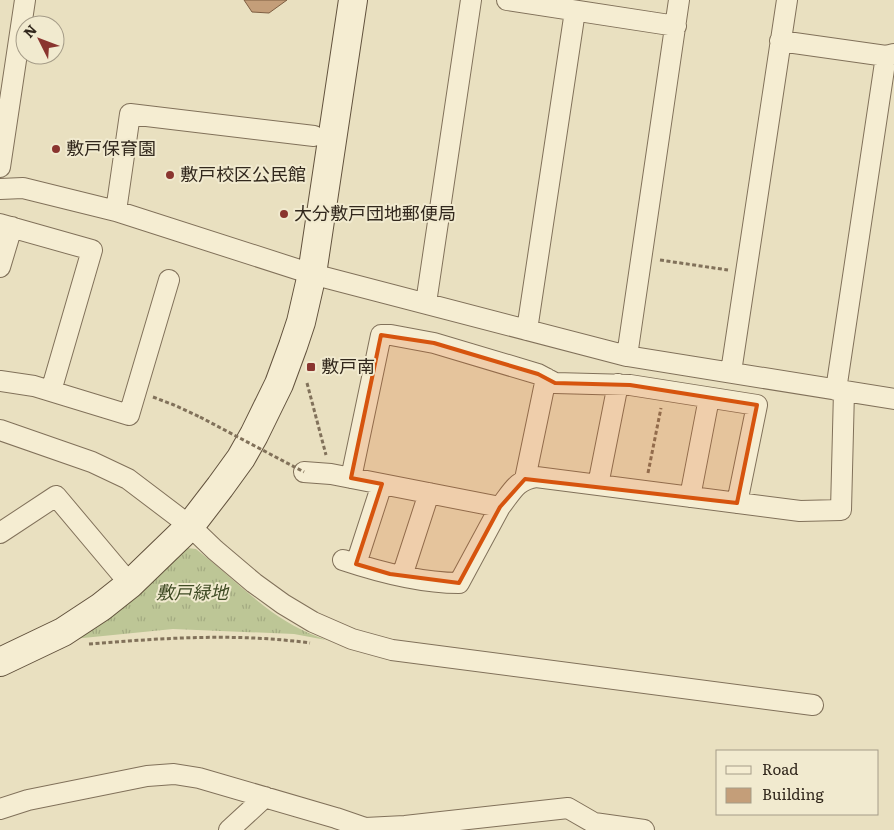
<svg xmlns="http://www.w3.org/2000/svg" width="894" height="830" font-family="Literata,'Noto Sans JP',serif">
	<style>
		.grass { fill: url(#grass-tufts) }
		.building { fill: #c49e79; stroke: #7e5e42 }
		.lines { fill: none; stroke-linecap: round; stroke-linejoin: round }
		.street-casing { stroke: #81715a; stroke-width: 22 }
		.secondary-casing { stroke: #62523d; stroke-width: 30 }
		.path { stroke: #81715a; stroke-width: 3; stroke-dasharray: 4 2.5; stroke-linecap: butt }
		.street { stroke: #f5edd2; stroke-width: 20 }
		.secondary { stroke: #f5edd2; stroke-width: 28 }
		.path-bridge { stroke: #81715a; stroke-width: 3; stroke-dasharray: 4 2.5; stroke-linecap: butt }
		.marked { fill: #d6540e; fill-opacity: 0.2; stroke: #d6540e; stroke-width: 4; stroke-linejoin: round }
		.poi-dot { fill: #8a352f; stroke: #f1eacf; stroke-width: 2 }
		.labels { text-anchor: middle; stroke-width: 4; stroke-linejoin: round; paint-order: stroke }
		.poi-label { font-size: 18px; fill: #32281d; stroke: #f1eacf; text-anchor: start }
		.park-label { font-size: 18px; font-style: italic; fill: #404c25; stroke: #f1eacf }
	</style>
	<defs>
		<pattern id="grass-tufts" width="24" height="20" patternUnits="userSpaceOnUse" patternTransform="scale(1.25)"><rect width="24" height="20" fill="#bdc696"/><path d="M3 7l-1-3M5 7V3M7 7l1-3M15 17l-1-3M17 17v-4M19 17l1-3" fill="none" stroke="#a3aa81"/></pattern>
	</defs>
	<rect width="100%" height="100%" fill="#e9e0c0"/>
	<path class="grass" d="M187,548L196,549C219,567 241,588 264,606C283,621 304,632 326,640L294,634L173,629L73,639L172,562Z"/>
	<path class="building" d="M244,0H287L269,13L252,12Z"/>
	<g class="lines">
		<defs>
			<path id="street" d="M507,0L676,26
				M780,41L886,56L894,54
				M0,167L25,0
				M0,189L23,188L116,211L312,274L627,356L894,399
				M116,211L130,114L314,136
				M0,224L92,250L51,391
				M0,267L12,227
				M426,303L471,0
				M527,330L575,11
				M627,356L679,0
				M731,372L787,0
				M0,381L34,386L129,415L169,280
				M836,390L886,56
				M0,430L92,462L128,479L190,526L215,550L254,583L283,604L313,622L352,639L392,650L813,705
				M304,472L331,474L500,507C512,492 516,480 536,477L800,511L841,510L844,391
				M351,478L381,335H391L434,343L538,374L555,383L630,385L757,405L737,503
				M525,479L546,378
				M598,485L618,384
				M690,497L709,398
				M0,533L56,496L130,584
				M343,560C379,572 421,583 459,583L500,507
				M356,564L382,484
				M402,576L429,493
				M0,809L28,800L147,776L174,774L199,778L336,818L365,828L405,826L568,808L594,823L644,830
				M229,830L265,797"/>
			<path id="secondary" d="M0,662L63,632L101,607L130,584L190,526L220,487L241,458L254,435L279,384L293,346L301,322L312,274L353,0"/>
		</defs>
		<use href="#street" class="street-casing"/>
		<use href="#secondary" class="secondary-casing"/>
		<path class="path" d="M660,260L728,270
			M307,383L326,455
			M153,397L174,405L200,417
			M648,473L661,408
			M89,644C163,638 237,633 310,643"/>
		<use href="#street" class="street"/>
		<use href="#secondary" class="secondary"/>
		<path class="path-bridge" d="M200,417L304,472"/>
	</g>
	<path class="marked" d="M381,335L434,343L538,374L555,383L630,385L757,405L737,503L525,479L500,507L459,583L390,574L356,564L382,484L351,478Z"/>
	<g class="poi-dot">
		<circle cx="56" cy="149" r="5"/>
		<circle cx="170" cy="175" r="5"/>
		<circle cx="284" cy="214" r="5"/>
		<rect x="306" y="362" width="10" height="10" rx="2.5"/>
	</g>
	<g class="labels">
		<g class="poi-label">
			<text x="66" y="155">敷戸保育園</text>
			<text x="180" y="181">敷戸校区公民館</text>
			<text x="294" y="220">大分敷戸団地郵便局</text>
			<text x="321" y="373">敷戸南</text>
		</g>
		<g class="park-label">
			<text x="192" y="599">敷戸緑地</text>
		</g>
	</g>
	<rect x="716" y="750" width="162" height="65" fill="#f1eacf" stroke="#a59c88"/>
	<rect x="726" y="766" width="25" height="8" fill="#f5edd2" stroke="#a59c88"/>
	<text x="762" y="775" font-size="15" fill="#32281d">Road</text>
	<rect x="726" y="788" width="25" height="15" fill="#c49e79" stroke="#a59c88"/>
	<text x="762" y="800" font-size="15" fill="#32281d">Building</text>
	<g transform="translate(40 40) rotate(312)"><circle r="24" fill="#f1eacf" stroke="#a59c88"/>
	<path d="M0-4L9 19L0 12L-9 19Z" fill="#8a352f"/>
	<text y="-8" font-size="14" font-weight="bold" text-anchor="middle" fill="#32281d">N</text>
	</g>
</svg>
